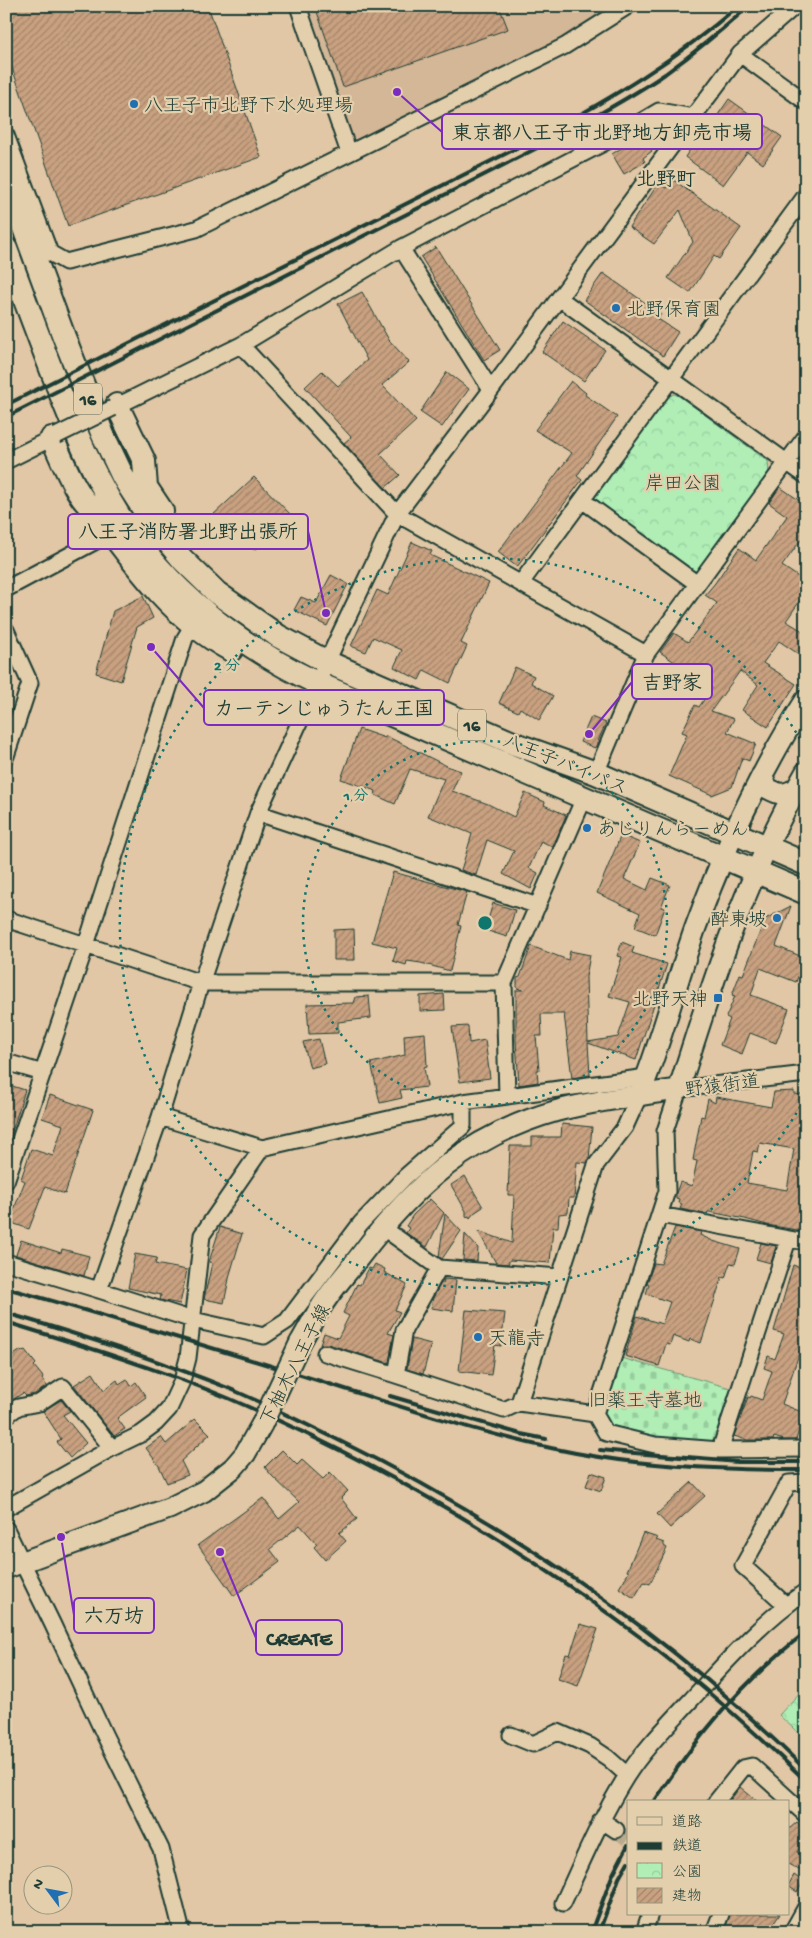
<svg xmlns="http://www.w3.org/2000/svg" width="812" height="1938" font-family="'Gochi Hand','Klee One',sans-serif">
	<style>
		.built { fill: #d3b796 }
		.cemetery { fill: url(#cemetery-stones); stroke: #689675 }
		.park { fill: url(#park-crowns); stroke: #689675 }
		.building { fill: url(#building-hatch); stroke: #1f3d34; fill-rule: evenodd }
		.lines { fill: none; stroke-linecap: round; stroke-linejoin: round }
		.minor-tunnel { stroke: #baab8e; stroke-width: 15; stroke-dasharray: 15 8; stroke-linecap: butt }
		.minor-casing { stroke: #1f3d34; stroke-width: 19 }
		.major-casing { stroke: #1f3d34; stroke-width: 24 }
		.highway-casing { stroke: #1f3d34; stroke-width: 26 }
		.minor { stroke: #e4cfad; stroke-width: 15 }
		.major { stroke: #e4cfad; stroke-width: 20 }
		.highway { stroke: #e4cfad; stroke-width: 22 }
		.rail { stroke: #1f3d34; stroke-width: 4 }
		.minor-bridge-casing { stroke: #1f3d34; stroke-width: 19; stroke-linecap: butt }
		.major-bridge-casing { stroke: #1f3d34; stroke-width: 24; stroke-linecap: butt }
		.minor-bridge { stroke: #e4cfad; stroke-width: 15 }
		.major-bridge { stroke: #e4cfad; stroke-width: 20 }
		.ring { fill: none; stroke: #0f766e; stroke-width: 2.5; stroke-dasharray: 2.5 5 }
		.poi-dot { fill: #1f6fb2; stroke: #e4cfad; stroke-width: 2 }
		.labels { text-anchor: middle; stroke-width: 4.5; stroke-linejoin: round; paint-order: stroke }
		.shield { fill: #e4cfad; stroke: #5a6958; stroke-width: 1 }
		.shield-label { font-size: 18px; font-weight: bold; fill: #1f3d34 }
		.poi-label { font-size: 19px; fill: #1f3d34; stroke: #e4cfad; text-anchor: start }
		.park-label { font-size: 19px; fill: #26463a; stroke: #e4cfad }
		.street-label { font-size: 19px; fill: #1f3d34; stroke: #e4cfad }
		.neighbourhood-label { font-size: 20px; font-weight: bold; fill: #1f3d34; stroke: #e4cfad }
		.centre { fill: #0f766e; stroke: #e4cfad; stroke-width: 2.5 }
		.ring-label { font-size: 15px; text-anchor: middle; font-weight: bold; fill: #0f766e; stroke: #e4cfad; stroke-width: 4.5; stroke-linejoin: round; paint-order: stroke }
		.leader { fill: none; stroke: #7b2cbf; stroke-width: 2 }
		.callout-dot { fill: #7b2cbf; stroke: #e4cfad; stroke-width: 2 }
		.callout { fill: #e4cfad; stroke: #7b2cbf; stroke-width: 2 }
		.callout-label { font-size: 20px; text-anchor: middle; font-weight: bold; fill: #1f3d34 }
	</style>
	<defs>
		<pattern id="cemetery-stones" width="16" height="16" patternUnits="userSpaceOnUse" patternTransform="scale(1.25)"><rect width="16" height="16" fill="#b0eeb6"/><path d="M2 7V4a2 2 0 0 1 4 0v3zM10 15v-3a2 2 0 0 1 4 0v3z" fill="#97cd9d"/></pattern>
		<pattern id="park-crowns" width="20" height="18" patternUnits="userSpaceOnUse" patternTransform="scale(1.25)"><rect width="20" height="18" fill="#b0eeb6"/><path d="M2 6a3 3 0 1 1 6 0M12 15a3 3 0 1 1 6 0" fill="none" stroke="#97cd9d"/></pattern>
		<pattern id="building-hatch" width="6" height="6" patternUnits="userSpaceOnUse" patternTransform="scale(1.25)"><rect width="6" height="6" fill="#c9a180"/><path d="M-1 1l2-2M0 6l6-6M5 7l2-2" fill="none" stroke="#a3846a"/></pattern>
	</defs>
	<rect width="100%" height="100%" fill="#e1c7a5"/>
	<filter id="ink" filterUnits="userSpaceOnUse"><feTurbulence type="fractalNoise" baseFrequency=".02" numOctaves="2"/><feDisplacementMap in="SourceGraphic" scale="10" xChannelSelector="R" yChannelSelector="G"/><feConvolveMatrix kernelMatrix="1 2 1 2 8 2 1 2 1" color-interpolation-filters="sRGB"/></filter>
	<g filter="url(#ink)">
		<path class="built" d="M308,6H614L559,41L354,142Z"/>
		<path class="cemetery" d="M621,1358L734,1389L720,1435L709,1442L653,1436L608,1425L603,1414Z"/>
		<path class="park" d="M674,394L679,396L768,461L769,474L695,574L595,504L593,497L664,399Z
			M806,1686V1740L779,1715Z"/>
		<path class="building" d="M6,6H208L261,157L68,226L6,51Z
			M315,6H499L508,29L343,87Z
			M729,99L782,137L763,164L747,152L723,185L685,157L701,133L704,135Z
			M642,135L652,151L643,158L645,162L624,174L612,154Z
			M672,179L741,228L719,259L714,256L690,293L668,278L693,242L680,210L654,244L629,227L658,184L666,188Z
			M436,247L500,350L484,360L421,257Z
			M603,273L661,314L658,319L678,332L663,356L584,300Z
			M362,292L389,340L409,362L382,385L416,421L380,454L400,475L385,488L344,443L351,437L305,387L322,371L338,386L367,360L338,304Z
			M563,321L605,350L584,381L542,352Z
			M447,372L469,389L442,427L420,412Z
			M571,381L586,393L585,395L617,417L577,476L582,480L517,567L498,552L572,453L535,430Z
			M254,477L292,516L254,550L234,527L215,545L199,528Z
			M780,487L806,505V533L782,566L806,582V592L786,621L806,633V659L779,641L763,663L796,684L768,727L742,710L758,685L740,671L711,711L734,719L727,732L756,744L749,761L742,758L732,787L712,795L669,776L687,734L682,732L695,705L699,707L712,688L660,652L674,633L688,642L717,603L705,595L715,583L739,548L756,560L787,516L769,503Z
			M412,542L432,551L430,555L489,583L461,643L467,646L450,683L424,670L419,680L394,667L402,650L373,637L366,652L351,646L377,590L388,595Z
			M331,575L348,584L327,626L294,610L301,597L316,603Z
			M143,596L153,618L137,627L121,681L96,673L113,611Z
			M515,667L534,676L531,683L553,696L539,720L520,708L518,712L499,703Z
			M591,717L606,723L595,748L580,742Z
			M359,729L385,738L386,736L449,767L461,771L452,791L488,804L514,817L525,793L545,802L544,805L566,815L553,847L541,841L529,868L538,873L531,889L503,874L514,851L487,840L476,875L461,870L472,834L428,816L444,779L410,769L395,804L375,795L376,791L341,779Z
			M621,835L640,843L624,879L647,890L652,878L670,885L661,907L665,908L655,935L635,927L640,913L597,893Z
			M393,872L467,892L458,925L461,926L450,971L421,963L407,961L406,965L393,961L397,948L372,942Z
			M493,903L515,910L507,937L485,930Z
			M791,906L776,946L805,958L796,982L760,968L751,995L789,1009L776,1043L750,1033L742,1054L720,1045L730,1019L726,1017L735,996L732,995L740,974L743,975L765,919Z
			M354,929L355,960H334V930Z
			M622,942L634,947L632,953L667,964L636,1060L588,1043L590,1075L572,1078L564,1014H541L542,1036H536L539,1070H537L538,1082L519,1085L516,1041V990H523L517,988V978L520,977L531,946L568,960L570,951L590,955L586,977L588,1042L618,1037L630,1002L609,996L622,957L617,956Z
			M444,994L445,1010L420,1011V996Z
			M369,996L371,1018L338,1022V1033L309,1034L307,1004L354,1003L356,997Z
			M468,1026L469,1043L485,1040L490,1078L460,1082L452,1027Z
			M425,1033L427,1066L424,1067L427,1087L400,1090L402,1098L380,1103L371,1063L405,1055L404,1035Z
			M319,1039L325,1064L310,1068L303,1042Z
			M6,1084L25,1090L9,1141H6Z
			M794,1091V1094L806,1095V1216L803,1231L767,1225L745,1219L710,1212H708L707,1214L680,1209L682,1204L678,1203L679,1199L676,1198V1193L680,1182L692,1186L697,1161L693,1160L701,1116L704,1117L708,1099L715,1103L716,1097L771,1107L774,1092ZM760,1143L794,1149L787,1190L747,1183L753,1151L758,1152Z
			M50,1095L93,1110L65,1194L45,1187L29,1229L9,1222L25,1181L21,1179L31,1149L53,1156L63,1125L42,1118Z
			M562,1124L592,1127L589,1159L587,1163L577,1162L574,1198H569L568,1213L559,1214L558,1227H553L550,1263L510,1260L508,1264L496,1263L478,1231L512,1243L514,1195H508L510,1146H532V1137H561Z
			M465,1176L483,1207L474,1213L470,1218L469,1216L466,1217V1211L451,1185Z
			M430,1199L444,1213L427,1247L406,1233L409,1228L406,1226L413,1215Z
			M445,1214L461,1231L442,1259L439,1256Z
			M220,1227L242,1234L230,1274L224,1303L204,1299L212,1263L209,1262Z
			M675,1227L701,1232L700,1235L713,1241L740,1249L735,1264L730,1263L725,1278L722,1277L701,1343L690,1339L689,1342L673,1336L670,1345L666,1344L659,1366L625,1356L637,1316L662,1324L670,1302L646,1294L649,1284L647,1283L654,1263L661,1264Z
			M465,1234L478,1248L477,1261L463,1260Z
			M21,1240L61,1253L62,1249L89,1256L84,1276L16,1255Z
			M761,1243L776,1246L771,1263L756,1259Z
			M135,1254L157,1258L155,1264L187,1270L180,1304L160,1300L161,1295L128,1288Z
			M375,1264L385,1269L384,1272L407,1285L395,1310L400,1312L388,1333L394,1335L389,1363L328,1344L320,1345L324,1333L338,1338L349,1316L343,1313L357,1284L360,1285L369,1268L372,1269Z
			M793,1265L806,1270V1349L801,1348L782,1404L804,1413L796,1440H784L774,1437L773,1440H747L734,1436L748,1397L750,1398L751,1396L762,1400L772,1371L764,1368L768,1356L775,1359L784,1334L774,1331Z
			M444,1279L456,1280L453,1311L431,1308L433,1298L441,1283H443Z
			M466,1310L505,1313L501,1346L495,1345L491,1375L459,1371Z
			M412,1339L431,1344L423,1374L407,1369Z
			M21,1350L22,1351L25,1350L36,1364L34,1366L43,1377L42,1379L47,1386L35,1394L26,1396L23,1393L6,1404V1367L13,1361L11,1357Z
			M93,1373L104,1390L117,1380L119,1384L127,1379L131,1386L136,1382L146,1397L117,1418L125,1429L114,1436L74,1385Z
			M61,1400L70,1411L63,1415L86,1443L70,1458L57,1442L61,1439L43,1411Z
			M195,1419L210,1434L181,1461L188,1475L167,1483L159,1466L146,1448L161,1437L166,1444Z
			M282,1450L297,1465L302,1460L323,1479L330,1472L348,1491L341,1498L357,1519L339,1533L346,1541L325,1560L314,1547L317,1544L300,1525L270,1549L280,1562L234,1596L198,1545L263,1498L279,1519L299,1502L271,1475L265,1467Z
			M591,1472L606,1477L601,1491L586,1486Z
			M692,1482L705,1496L670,1528L657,1514Z
			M643,1533L658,1538L656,1540L664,1543V1546L667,1548L650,1584L644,1582L634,1598L619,1588L629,1572L627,1571Z
			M580,1624L598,1629L578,1686L558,1679L566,1654L570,1655Z
			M740,1787L758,1802H729Z
			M797,1822L806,1831V1838L797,1852L806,1857V1863L801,1871L788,1864V1830Z
			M794,1875L804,1882L797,1892L788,1886Z
			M730,1914H780L768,1932H724Z"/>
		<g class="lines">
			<path class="minor-tunnel" d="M616,1830L628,1839"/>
			<defs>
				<path id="minor" d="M298,6L349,153
					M740,54L806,102
					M6,135L50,253L66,262L196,229L565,46L628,6
					M401,248L491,390
					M559,298L806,476
					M241,345L397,514L646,654
					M113,408L241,345L401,248L619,135L659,111L693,117L740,54L795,6
					M6,461L56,436
					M582,500L696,583
					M521,583L806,195
					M6,589L111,533
					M6,630L30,683L6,756
					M596,773L646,654L806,436
					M258,813L538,906
					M6,919L201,983H504
					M6,1062L43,1073
					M507,1096L504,983L584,798
					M160,1117L262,1148L463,1102L647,1077
					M6,1181L86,945L185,638L193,625
					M660,1215L806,1242
					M382,1227L439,1268L560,1277
					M6,1262L99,1290L193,1320L264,1336L287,1321L361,1223L405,1177L463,1126V1102
					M439,1268L404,1330L396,1375L504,1410L519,1403L595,1414L606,1433L655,1445L720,1450L806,1449
					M99,1290L160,1117L201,983L258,813L337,640L397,514L491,390L693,117
					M325,1353L396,1375
					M519,1403L596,1165L625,1127L639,1096
					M595,1414L667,1191L665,1131L679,1089L806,1074
					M6,1416L18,1407L39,1403L63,1387L112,1448
					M720,1450L788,1240
					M6,1508L112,1448L141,1434L156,1423L169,1409L182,1381L188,1358L202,1235L262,1148
					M6,1529L52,1623L105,1736L161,1849L182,1932
					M786,1605L743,1566L789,1483L806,1482
					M511,1735L533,1744L558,1732L590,1746L608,1758L627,1775
					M716,1802L743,1768L752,1766L806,1815
					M601,1820L616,1830
					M563,1903C583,1860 601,1817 626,1777C644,1749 668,1725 690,1701C726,1662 761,1622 806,1591
					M644,1932L650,1914
					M714,1932L721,1914
					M792,1932L806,1907"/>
				<path id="major" d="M762,775L767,788C780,795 782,796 796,789
					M639,1096C662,1041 676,982 696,926C725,847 760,771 806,700
					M300,1343C307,1331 313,1319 321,1307C332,1289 347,1273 360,1256C414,1185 468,1136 556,1111C596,1100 639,1096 679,1089C713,980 748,871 806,772
					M6,1568L170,1508L204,1491L233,1468L245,1454L262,1424"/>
				<path id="highway" d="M6,179L64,337L103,435L123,477L153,524L183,560L217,593L278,636L327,662L515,744L596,773L806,864
					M6,249C23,295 40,341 58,387C75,431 93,474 118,514C166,589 237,645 317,683L806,893
					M117,405L144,461L146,487L162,511
					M52,438C61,457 69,479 81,496C86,504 95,511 101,519C137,568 176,621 231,650"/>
			</defs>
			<use href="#minor" class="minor-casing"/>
			<use href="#major" class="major-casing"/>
			<use href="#highway" class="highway-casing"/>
			<use href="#minor" class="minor"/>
			<use href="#major" class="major"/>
			<use href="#highway" class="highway"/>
			<path class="rail" d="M6,405L541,136C612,98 677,59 738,6
				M6,417L545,144C585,122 627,100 665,74C694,53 722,30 749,6
				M6,1288C112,1317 216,1349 320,1381C412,1410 504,1442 599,1457C667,1468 737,1470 806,1470
				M6,1313C81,1335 155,1359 228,1388C264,1403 299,1421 334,1438C508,1523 668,1634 806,1770
				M6,1322C81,1345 156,1368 228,1398C374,1461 513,1541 640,1637C698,1681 753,1730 806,1781
				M390,1396L521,1434L546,1439
				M600,1450L737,1462H806
				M654,1802C696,1737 745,1679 806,1632
				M591,1932L612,1876L628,1845
				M599,1932L619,1878L628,1862"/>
			<defs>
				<path id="minor-bridge" d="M56,436L113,408"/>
				<path id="major-bridge" d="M262,1424L300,1343"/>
			</defs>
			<use href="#minor-bridge" class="minor-bridge-casing"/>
			<use href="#major-bridge" class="major-bridge-casing"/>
			<use href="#minor-bridge" class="minor-bridge"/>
			<use href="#major-bridge" class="major-bridge"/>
		</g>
	</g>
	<g class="ring">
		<circle cx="485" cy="923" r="182"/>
		<path d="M804 1100A365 365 0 1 1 804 746"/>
	</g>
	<g class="poi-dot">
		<circle cx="134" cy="104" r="5"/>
		<circle cx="616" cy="308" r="5"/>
		<circle cx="587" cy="828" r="5"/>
		<circle cx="777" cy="918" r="5"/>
		<rect x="713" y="993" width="10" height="10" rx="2.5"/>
		<circle cx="478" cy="1337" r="5"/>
	</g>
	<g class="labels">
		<g class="shield">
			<rect x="74" y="383.5" width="28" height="31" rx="4"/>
			<rect x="458" y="709.5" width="28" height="31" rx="4"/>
		</g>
		<g class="shield-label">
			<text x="88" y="405">16</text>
			<text x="472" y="731">16</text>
		</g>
		<g class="poi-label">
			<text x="144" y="111">八王子市北野下水処理場</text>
			<text x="626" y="315">北野保育園</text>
			<text x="597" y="835">あじりんらーめん</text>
			<text x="767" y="925" text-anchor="end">酔東坡</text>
			<text x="708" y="1005" text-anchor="end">北野天神</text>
			<text x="488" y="1344">天龍寺</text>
		</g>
		<g class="park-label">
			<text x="683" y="489">岸田公園</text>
			<text x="645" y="1406">旧薬王寺墓地</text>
		</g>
		<g class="street-label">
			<text transform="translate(566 763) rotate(22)" y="7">八王子バイパス</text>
			<text transform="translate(722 1084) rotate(-7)" y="7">野猿街道</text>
			<text transform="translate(294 1364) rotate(-63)" y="7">下柚木八王子線</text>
		</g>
		<g class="neighbourhood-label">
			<text x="666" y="185">北野町</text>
		</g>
	</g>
	<circle cx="485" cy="923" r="8" class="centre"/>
	<g class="ring-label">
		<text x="227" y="670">2 分</text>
		<text x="356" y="800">1 分</text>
	</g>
	<path class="leader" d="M397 92L442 132M326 613L308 531M589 734L632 682M151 647L204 708M61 1537L74 1615M220 1552L256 1638"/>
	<g class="callout-dot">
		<circle cx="397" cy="92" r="5"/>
		<circle cx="326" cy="613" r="5"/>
		<circle cx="589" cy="734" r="5"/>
		<circle cx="151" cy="647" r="5"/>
		<circle cx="61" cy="1537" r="5"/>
		<circle cx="220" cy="1552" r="5"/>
	</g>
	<g class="callout">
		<rect x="442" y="114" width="320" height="35" rx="5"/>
		<rect x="68" y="514" width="240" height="35" rx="5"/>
		<rect x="632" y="664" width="80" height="35" rx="5"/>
		<rect x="204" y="690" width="240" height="35" rx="5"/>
		<rect x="74" y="1598" width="80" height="35" rx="5"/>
		<rect x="256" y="1620" width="86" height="35" rx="5"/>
	</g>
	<g class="callout-label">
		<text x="602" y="139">東京都八王子市北野地方卸売市場</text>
		<text x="188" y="538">八王子消防署北野出張所</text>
		<text x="672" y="689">吉野家</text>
		<text x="324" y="715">カーテンじゅうたん王国</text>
		<text x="114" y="1622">六万坊</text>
		<text x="299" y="1645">CREATE</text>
	</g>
	<rect width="812" height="1938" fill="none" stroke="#e4cfad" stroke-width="25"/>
	<rect x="12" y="12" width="787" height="1913" fill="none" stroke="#1f3d34" stroke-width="2" filter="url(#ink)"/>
	<rect x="627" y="1800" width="162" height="115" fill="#e4cfad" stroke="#95957d"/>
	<rect x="637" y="1817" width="25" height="8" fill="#e4cfad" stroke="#95957d"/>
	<text x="672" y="1826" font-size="15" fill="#1f3d34">道路</text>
	<rect x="637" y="1842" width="25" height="8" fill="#1f3d34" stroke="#95957d"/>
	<text x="672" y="1850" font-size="15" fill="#1f3d34">鉄道</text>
	<rect x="637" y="1863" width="25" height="15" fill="url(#park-crowns)" stroke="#95957d"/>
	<text x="672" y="1876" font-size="15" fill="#1f3d34">公園</text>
	<rect x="637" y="1888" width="25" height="15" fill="url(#building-hatch)" stroke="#95957d"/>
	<text x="672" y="1900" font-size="15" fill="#1f3d34">建物</text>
	<g transform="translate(48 1890) rotate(302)"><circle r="24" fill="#e4cfad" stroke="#95957d"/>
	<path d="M0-4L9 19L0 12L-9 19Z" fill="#1f6fb2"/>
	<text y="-8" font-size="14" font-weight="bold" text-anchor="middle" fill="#1f3d34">N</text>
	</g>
</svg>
